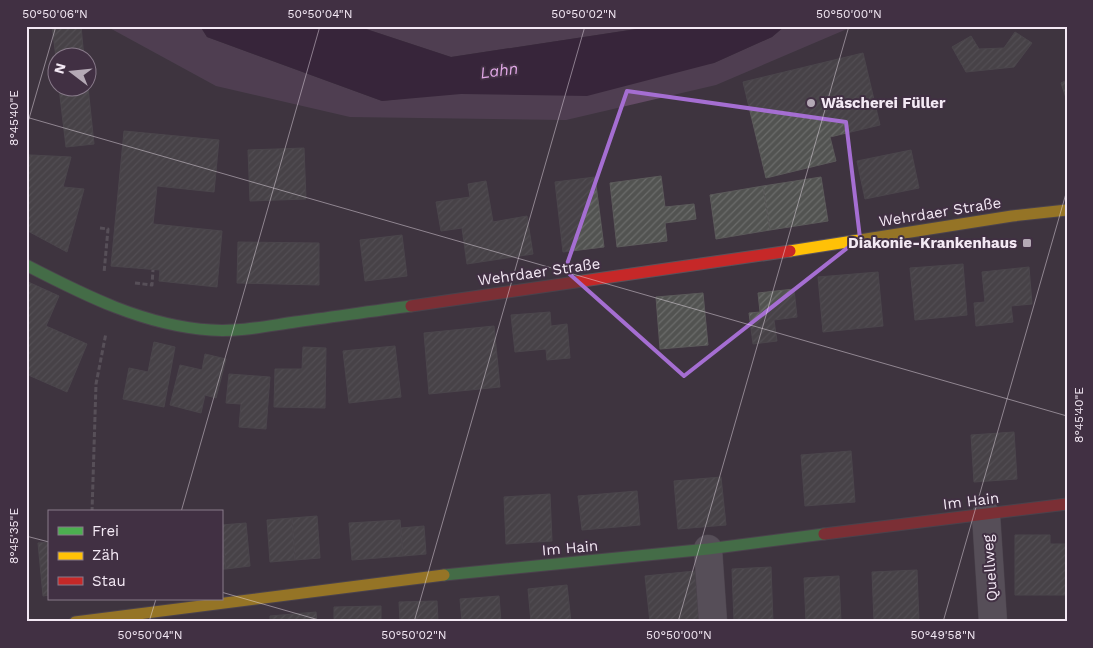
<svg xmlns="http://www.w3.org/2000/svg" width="1093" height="648" font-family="'Work Sans',sans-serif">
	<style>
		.green { fill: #644b66 }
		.water { fill: #301334 }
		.building { fill: url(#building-hatch); stroke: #5b5a5a }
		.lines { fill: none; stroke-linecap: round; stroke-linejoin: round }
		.street-casing { stroke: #5a525b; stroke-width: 29 }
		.fast-casing { stroke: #5a525b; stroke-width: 13 }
		.slow-casing { stroke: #5a525b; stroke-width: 13 }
		.jam-casing { stroke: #5a525b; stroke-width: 13 }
		.path { stroke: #756f76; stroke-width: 3; stroke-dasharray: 5 2.5; stroke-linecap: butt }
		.street { stroke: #746e75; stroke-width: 28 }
		.fast { stroke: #4caf50; stroke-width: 11 }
		.slow { stroke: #ffc107; stroke-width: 11 }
		.jam { stroke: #c62828; stroke-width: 11 }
		.marked { fill: none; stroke: #a56ed2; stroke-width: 4; stroke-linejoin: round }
		.ticks { fill: none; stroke: #f3e8f4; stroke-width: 1; stroke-opacity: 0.45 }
		.poi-dot { fill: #b4a9b5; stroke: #413043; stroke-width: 2 }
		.labels { text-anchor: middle; stroke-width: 4; stroke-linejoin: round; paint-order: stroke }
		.poi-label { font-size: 15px; font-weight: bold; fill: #f3e8f4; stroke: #413043; text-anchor: start }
		.street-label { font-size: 15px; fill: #f3e8f4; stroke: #413043 }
		.water-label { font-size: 16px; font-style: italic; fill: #e1a8e6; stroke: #413043 }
		.neatline { fill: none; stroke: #f3e8f4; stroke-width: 2 }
		.ticks-label { font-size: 12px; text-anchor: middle; fill: #f3e8f4 }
	</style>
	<defs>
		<pattern id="building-hatch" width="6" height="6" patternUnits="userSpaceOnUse" patternTransform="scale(1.25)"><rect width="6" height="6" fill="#525351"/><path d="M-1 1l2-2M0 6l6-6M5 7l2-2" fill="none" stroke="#6b6c6b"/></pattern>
	</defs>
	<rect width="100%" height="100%" fill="#3e343f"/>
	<path class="green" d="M106,26H200L207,37L382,101L714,63L772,37L785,26H854L716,85L566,120L350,117L216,86Z
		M357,26H656L451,57Z"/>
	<path class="water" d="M200,26H357L451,57L656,26H785L772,37L714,63L587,96L461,94L382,101L207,37Z"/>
	<path class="building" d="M52,26H81L84,58H58V74Z
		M1015,32L1032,43L1014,67L966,72L952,47L971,36L979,49L1004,48Z
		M863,53L880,125L830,137L836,161L766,178L743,82Z
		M1067,80V101L1061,83Z
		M88,87L94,144L66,147L59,88Z
		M124,131L219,140L214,192L157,186L153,224L222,231L217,287L159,281L160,270L111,266Z
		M304,148L306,199L250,201L248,150Z
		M911,150L919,188L865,199L857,161Z
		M26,155H31L26,176Z
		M31,155L71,157L63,187L84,189L67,252L26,230V176Z
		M661,176L665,207L694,204L696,219L665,223L667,241L617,247L610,183Z
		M595,177L604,247L563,252L555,182Z
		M821,177L828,221L770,230L763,186Z
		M486,181L493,222L527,216L533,254L467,264L462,228L441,231L436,202L470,197L468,184Z
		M763,186L770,230L716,239L710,195Z
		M402,235L407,276L365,281L360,240Z
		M238,242L319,243V285L237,283Z
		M963,264L967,315L915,320L910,268Z
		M1029,267L1032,304L1011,306L1013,322L976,326L974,303L985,302L982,272Z
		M878,272L883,326L823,332L818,277Z
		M26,281L59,296L46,326L87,344L67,392L26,374Z
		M794,289L797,317L774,320L777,341L753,344L749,313L760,312L758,293Z
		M703,293L708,345L660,349L656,297Z
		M550,312L551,326L567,324L570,358L547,360L546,349L515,352L511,315Z
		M494,326L500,387L429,394L424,333Z
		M154,342L175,347L164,407L123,399L129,368L148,372Z
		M395,346L401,397L349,403L343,351Z
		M303,347L326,348L325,408L274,407L275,369H302Z
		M205,354L226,359L216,398L205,395L201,413L170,405L180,365L202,370Z
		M229,374L270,377L266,429L239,427L241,404L226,403Z
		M1014,432L1017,479L974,482L971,435Z
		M851,451L855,502L805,506L801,455Z
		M721,477L726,525L678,529L674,481Z
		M637,491L640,525L582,530L578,496Z
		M550,494L552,541L506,544L504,497Z
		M317,516L320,558L295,560L292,518Z
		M292,518L295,560L270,562L267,520Z
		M400,520L403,556L352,560L349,523Z
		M246,523L250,566L226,569L221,525Z
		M221,525L226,569H221Z
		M424,526L426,554L403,556L401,528Z
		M1015,535H1050V544H1067V595H1015Z
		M49,542V595L43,596L38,543Z
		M771,567L773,622H734L732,569Z
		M917,570L919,622H874L872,572Z
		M695,571L700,622H650L645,576Z
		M839,576L841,622H806L804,578Z
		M567,585L571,622H531L528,589Z
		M499,596L501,622H462L460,599Z
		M437,601L438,622H400L399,602Z
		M381,606V622H334V607Z
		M316,612L317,622H270V616Z"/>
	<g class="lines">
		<defs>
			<path id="street" d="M986,515L993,622
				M708,549L713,622"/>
			<path id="fast" d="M26,265C84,295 145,326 211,330C239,332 267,326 295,322C333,317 372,311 411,306
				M444,575L708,549L824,534"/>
			<path id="slow" d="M790,251L1012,216L1067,210
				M75,622L444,575"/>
			<path id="jam" d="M411,306L790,251
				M824,534L1067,504"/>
		</defs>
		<use href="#street" class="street-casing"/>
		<use href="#fast" class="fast-casing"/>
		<use href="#slow" class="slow-casing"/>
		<use href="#jam" class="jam-casing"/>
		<path class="path" d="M100,228L108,229L104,273
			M135,283L152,285L153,270
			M92,512L96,384L106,333"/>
		<use href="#street" class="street"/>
		<use href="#fast" class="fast"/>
		<use href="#slow" class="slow"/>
		<use href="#jam" class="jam"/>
	</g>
	<path d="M0 0H1093V648H0ZM627,91L846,122L860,238L684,376L565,270Z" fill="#3e343f" fill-opacity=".55" fill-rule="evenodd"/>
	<path class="marked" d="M627,91L846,122L860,238L684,376L565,270Z"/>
	<path class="ticks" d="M26,117L1067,416M26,129L56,26M181,512L320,26M26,536L49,542M221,592L326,622M149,622L156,599M414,622L585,26M678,622L849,26M943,622L1067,190"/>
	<g class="poi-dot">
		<circle cx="811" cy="103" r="5"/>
		<rect x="1022" y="238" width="10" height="10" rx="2.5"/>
	</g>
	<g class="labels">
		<g class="poi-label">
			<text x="821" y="108">Wäscherei Füller</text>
			<text x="1017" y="248" text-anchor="end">Diakonie-Krankenhaus</text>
		</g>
		<g class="street-label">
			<text transform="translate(940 212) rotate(-9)" y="5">Wehrdaer Straße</text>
			<text transform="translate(539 272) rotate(-8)" y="5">Wehrdaer Straße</text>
			<text transform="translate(971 501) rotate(-7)" y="5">Im Hain</text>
			<text transform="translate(570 548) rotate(-5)" y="5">Im Hain</text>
			<text transform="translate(990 568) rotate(-94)" y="5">Quellweg</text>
		</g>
		<g class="water-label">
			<text transform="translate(499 70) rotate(-8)" y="6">Lahn</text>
		</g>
	</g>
	<rect width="1093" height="648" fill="none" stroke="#413043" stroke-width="55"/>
	<rect x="48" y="510" width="175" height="90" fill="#413043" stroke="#887a8a"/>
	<rect x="58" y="527" width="25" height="8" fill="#4caf50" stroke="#887a8a"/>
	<text x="92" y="536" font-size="15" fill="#f3e8f4">Frei</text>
	<rect x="58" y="552" width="25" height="8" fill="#ffc107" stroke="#887a8a"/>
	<text x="92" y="560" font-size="15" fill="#f3e8f4">Zäh</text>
	<rect x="58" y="577" width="25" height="8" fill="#c62828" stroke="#887a8a"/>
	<text x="92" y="586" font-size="15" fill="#f3e8f4">Stau</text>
	<g transform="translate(72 72) rotate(286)"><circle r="24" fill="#413043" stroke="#887a8a"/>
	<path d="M0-4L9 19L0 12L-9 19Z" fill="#b4a9b5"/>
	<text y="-8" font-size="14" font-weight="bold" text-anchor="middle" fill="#f3e8f4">N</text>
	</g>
	<rect x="28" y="28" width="1038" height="592" class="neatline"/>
	<g class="ticks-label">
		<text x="55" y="18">50°50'06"N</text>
		<text x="320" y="18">50°50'04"N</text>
		<text x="584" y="18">50°50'02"N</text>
		<text x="849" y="18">50°50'00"N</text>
		<text transform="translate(14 118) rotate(-90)" y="4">8°45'40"E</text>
		<text transform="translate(1079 415) rotate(-90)" y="4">8°45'40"E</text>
		<text transform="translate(14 536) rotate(-90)" y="4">8°45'35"E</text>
		<text x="150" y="639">50°50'04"N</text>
		<text x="414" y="639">50°50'02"N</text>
		<text x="679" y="639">50°50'00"N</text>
		<text x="943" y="639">50°49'58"N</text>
	</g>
</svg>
